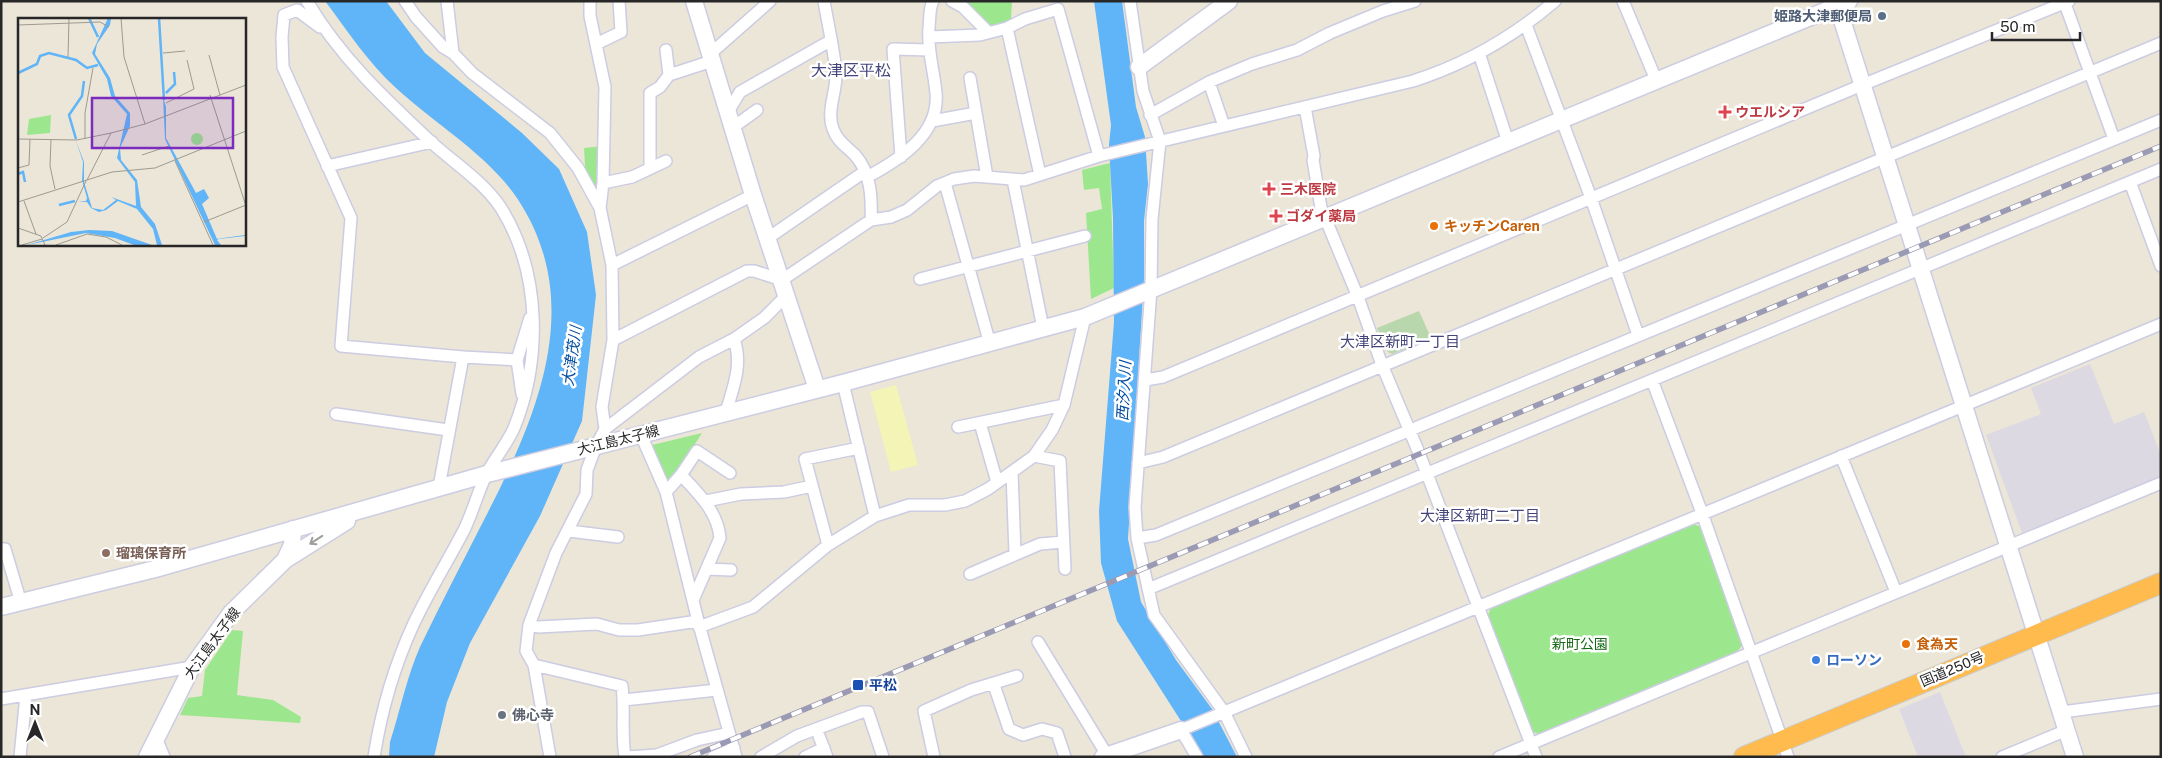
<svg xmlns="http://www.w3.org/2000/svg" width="2162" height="758" font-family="'Public Sans','Noto Sans JP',sans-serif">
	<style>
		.industrial { fill: #ddd9e3 }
		.green { fill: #9ce78e }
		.sand { fill: #f3f4b6 }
		.cemetery { fill: #b9d7ad }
		.water { fill: #60b4f8 }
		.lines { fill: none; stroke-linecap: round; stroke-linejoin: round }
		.street-casing { stroke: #cccce2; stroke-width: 14 }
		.secondary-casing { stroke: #cccce2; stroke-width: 19 }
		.highway-casing { stroke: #cbcbcb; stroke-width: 22 }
		.street { stroke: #fff; stroke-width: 11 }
		.secondary { stroke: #fff; stroke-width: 16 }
		.highway { stroke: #ffbb4e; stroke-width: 20 }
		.rail-casing { stroke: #9b9ab4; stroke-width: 5.5 }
		.rail { stroke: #fff; stroke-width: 4; stroke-dasharray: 11; stroke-linecap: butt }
		.oneway { stroke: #9e9e9e }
		.service-dot { fill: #5c6f8a; stroke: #fff; stroke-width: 2 }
		.health-dot { fill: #e0444e; stroke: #fff; stroke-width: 2 }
		.food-dot { fill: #e8710a; stroke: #fff; stroke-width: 2 }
		.education-dot { fill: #8d6e63; stroke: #fff; stroke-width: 2 }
		.shop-dot { fill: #3f7fe0; stroke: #fff; stroke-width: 2 }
		.transit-dot { fill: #1a4fb4; stroke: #fff; stroke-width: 2 }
		.worship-dot { fill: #6b7280; stroke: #fff; stroke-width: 2 }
		.labels { text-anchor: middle; stroke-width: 5; stroke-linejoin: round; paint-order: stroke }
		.service-label { font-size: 14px; font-weight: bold; fill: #4e5e75; stroke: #fff; text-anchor: end }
		.health-label { font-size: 14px; font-weight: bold; fill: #be3a42; stroke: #fff; text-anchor: start }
		.food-label { font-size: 14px; font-weight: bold; fill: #c56008; stroke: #fff; text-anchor: start }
		.street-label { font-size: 14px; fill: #272727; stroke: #fff }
		.education-label { font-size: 14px; font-weight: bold; fill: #785e54; stroke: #fff; text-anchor: start }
		.park-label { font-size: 14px; fill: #156813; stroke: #fff }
		.shop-label { font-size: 14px; font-weight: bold; fill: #366cbe; stroke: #fff; text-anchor: start }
		.transit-label { font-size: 14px; font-weight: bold; fill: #164399; stroke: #fff; text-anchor: start }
		.worship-label { font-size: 14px; font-weight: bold; fill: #5b616d; stroke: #fff; text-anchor: start }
		.neighbourhood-label { font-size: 15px; fill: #45457b; stroke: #fff }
		.water-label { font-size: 15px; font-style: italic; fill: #034da0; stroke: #fff }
		.quarter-label { font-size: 16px; fill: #45457b; stroke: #fff }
		.inset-river { fill: none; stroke: #60b4f8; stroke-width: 2.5 }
		.inset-road { fill: none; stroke: #9d9a91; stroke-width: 1 }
		.view { fill: #7b2cbf; fill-opacity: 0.15; stroke: #7b2cbf; stroke-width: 2.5 }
		.inset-edge { fill: none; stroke: #272727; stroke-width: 2.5 }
	</style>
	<rect width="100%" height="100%" fill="#ebe6d7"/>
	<path class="industrial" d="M2090,364L2114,424L2144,412L2161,455V477L2022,533L1986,435L2041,414L2031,388Z
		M1940,692L1966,757H1918L1899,709Z"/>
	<path class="green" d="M945,1H1012L1011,20L982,32L962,10Z
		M604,146L600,208L586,182L584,148Z
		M1110,163L1114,288L1091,299L1086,213L1102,209L1099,188L1084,190L1082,170Z
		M702,433L695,444L696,448L669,483L652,445Z
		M1693,524L1702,527L1743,644L1737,652L1539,734L1533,732L1487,617L1491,608Z
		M232,630L243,631L237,695L273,700L301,717L300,723L180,715L188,698L202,696L205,670Z"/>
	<path class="sand" d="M896,385L918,465L891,472L870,392Z"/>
	<path class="cemetery" d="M1419,311L1431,338L1392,354L1388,352L1377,328Z"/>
	<path class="water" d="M325,1H386L425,53L522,133L559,169L587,232L596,295L582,421L540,516L470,643L447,702L434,757H389L390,742C400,711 407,676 420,647C441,603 464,559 486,516C537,416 587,303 517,198C488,155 434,123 396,88C369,64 347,30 325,1Z
		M1094,1H1122L1136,107L1145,137L1148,184L1144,221V278L1128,539L1141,602L1176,660L1212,709L1237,757H1204L1117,621L1101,563L1099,511L1114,322L1113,218L1109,145L1111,125Z"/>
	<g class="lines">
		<defs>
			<path id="street" d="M307,1C339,56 385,99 431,142C454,163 484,182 501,208C541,272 542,359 514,428C507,444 495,458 487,473C478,491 473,512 464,530C448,561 429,591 414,623C395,664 381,712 374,757
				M405,1L416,17L443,47L453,53L472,73L550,133L578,168L600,208L612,265L613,340L602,407L605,429L596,446L587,470L586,494L556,553L529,625L526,651L534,665L622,686C625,709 621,733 625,757
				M447,1L453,53
				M590,1V16L605,87L603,183L600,208
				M824,1C828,25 834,49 836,73C837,91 826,111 833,129C837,141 847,147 855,155C871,173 872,198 871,220
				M952,1L963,7L988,32
				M1130,1L1143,91L1160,141L1152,219L1151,289L1135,507L1137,538L1154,615L1224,712L1246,757
				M1623,1L1657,82
				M2064,1L2114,139
				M1526,25L1591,198L1638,335
				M320,27L297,10L284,15L282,37L283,67L351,218L341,346L463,357L517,360
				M1007,28L1040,175
				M929,37L980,35L1007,28L1025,19L1058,9L1099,156
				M596,44L621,32L619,1
				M666,50L669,75
				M1479,53L1508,142
				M710,54L770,1
				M970,78L987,177
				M1209,82L1224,126
				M1305,107L1314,156L1313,160L1321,208L1358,297L1382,365L1419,453L1536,757
				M728,112L740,92L830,41
				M1150,115L1209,82L1252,64L1297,50L1330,33L1383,11L1415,1
				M932,121L976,113
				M732,128L757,110
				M901,157L893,49L929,50
				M327,166L432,142
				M650,168V93L660,87L669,75L712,61
				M867,177C899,160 940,134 936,93C934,70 927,50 929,28C930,19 929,8 933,1
				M1013,180L1043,328
				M2130,182L2161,266
				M603,183L632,177L666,161
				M945,183L990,344
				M768,238L864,172
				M612,265L753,195
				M920,279L1085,236
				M613,340L747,271H754L782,280L871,220L891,217L907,210L937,186L954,179L974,176L1024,180L1099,156L1413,81C1466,64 1513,37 1555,1
				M1145,380L1163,377L1862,85L2069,1
				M1652,380L1702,513L1788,757
				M843,383L875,516
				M522,394L517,360L530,318
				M726,412C733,388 743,365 734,339
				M336,414L448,430
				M980,423L997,482
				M958,427L1064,405
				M605,429L699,357L734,339L764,318L787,295
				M641,435L666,492L698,621L736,757
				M1034,456L1060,461L1065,569
				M1841,456L1896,592
				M1138,463L1163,457L2161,43
				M1012,472L1015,554
				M681,475C698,493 718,512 720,538L693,600
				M439,487L463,357
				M666,492L681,475L697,451L730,473
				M706,501L741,494L784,492L812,486
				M569,531L618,537
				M1137,538L1156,535L2161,120
				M828,545L805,459L859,448
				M1,549H5L21,603
				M707,569L731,570
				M970,574L1040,544L1063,542
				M1148,589L2161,169
				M529,625L538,627L597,624L619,630H638L698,621
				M699,627L753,607L828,545L875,516L909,505H945L965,501L988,489L1034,456L1052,430L1064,405L1085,317
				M1038,642L1107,755
				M534,665L550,757
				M994,685L1009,729L1023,735L1042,729L1057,733L1065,757
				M1,699L192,667
				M624,700L717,690
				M2062,712L2161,699
				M819,736L827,757
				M156,738L164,757
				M20,757L26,695
				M627,757L657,755L697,740L729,733
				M713,757L734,748
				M761,757L797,736L862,712H868L883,757
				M805,757L824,748
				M934,757L924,711L971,690L1017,676
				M1197,757L1181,730L2161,324
				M1499,757L2161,483
				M2002,757L2067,730"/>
			<path id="secondary" d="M694,1L753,195L817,389
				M1836,1L2075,757
				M1139,67L1229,1
				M285,560L347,521
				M1,607L155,569L487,474L843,383L1085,317L1849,1
				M147,757L192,667L231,613L285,560L292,545L293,529
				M1103,757L1181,730"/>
			<path id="highway" d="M1744,757L2161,583"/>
		</defs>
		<use href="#street" class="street-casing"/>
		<use href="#secondary" class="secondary-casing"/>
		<use href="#highway" class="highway-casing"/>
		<use href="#street" class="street"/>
		<use href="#secondary" class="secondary"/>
		<use href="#highway" class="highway"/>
		<defs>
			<path id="rail" d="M690,757L2161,146"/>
		</defs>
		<use href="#rail" class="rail-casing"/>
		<use href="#rail" class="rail"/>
	</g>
	<defs><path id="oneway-shaft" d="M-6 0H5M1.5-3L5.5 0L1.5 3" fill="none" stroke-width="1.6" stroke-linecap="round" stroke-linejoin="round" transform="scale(1.25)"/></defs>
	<use class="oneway" href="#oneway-shaft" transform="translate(316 540) rotate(147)"/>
	<circle class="service-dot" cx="1882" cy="16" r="5"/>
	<g class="health-dot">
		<path d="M1722.5 104.5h5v5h5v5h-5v5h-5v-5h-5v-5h5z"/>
		<path d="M1266.5 181.5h5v5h5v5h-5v5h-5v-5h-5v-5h5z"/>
		<path d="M1273.5 208.5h5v5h5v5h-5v5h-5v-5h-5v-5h5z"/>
	</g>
	<g class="food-dot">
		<circle cx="1434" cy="226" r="5"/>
		<circle cx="1906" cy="644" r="5"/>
	</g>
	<circle class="education-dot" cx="106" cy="553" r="5"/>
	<circle class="shop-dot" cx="1816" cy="660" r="5"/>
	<rect class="transit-dot" x="852" y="679" width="12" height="12" rx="2.5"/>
	<circle class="worship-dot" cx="502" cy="715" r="5"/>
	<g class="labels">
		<g class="service-label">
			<text x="1872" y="21">姫路大津郵便局</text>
		</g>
		<g class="health-label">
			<text x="1735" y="117">ウエルシア</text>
			<text x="1280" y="194">三木医院</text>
			<text x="1286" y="221">ゴダイ薬局</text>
		</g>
		<g class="food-label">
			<text x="1444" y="231">キッチンCaren</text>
			<text x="1916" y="649">食為天</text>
		</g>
		<g class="street-label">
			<text transform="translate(618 440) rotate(-14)" y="5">大江島太子線</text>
			<text transform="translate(212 643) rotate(-54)" y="5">大江島太子線</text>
			<text transform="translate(1952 669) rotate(-23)" y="5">国道250号</text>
		</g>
		<g class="education-label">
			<text x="116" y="558">瑠璃保育所</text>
		</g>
		<g class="park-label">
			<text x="1580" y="649">新町公園</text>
		</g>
		<g class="shop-label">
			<text x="1826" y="665">ローソン</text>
		</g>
		<g class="transit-label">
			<text x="869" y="690">平松</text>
		</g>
		<g class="worship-label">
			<text x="512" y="720">佛心寺</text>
		</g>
		<g class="neighbourhood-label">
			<text x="1400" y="347">大津区新町一丁目</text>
			<text x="1480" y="521">大津区新町二丁目</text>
		</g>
		<g class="water-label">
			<text transform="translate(572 356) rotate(-82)" y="5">大津茂川</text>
			<text transform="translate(1124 391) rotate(-87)" y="5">西汐入川</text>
		</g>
		<g class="quarter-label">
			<text x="851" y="76">大津区平松</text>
		</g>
	</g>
	<g transform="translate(18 18)">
		<rect width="228" height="228" fill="#ebe6d7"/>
		<path d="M33,97L32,115L9,117L11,101ZM173 121a6 6 0 1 1 12 0a6 6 0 1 1-12 0Z" fill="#9ce78e"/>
		<path d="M90,0H93L92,7L79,26L77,36L92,60L97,78L112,95V108L102,130L103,142L119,162L123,189L137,206L144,227H139L135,211L119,191L100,183L88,192L81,194L73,190L69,184H60L68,183L69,180L64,162L65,144L58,123L66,144V164L74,190L85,192L98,182L93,179L118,188L117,164L99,140L109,96L93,78L89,61L74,35ZM145,79L148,89V120L178,175L186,171L191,180L184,186L199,221L205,220L227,217V218L201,221L199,222L203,227H197L147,121ZM71,212L94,213L134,227H116L97,220L68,215L9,227L53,214Z" fill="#60b4f8"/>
		<path class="inset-river" d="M71,0L80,19M141,0L146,82M0,55L19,46L22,38L31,35L58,42L69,50L80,47M148,75L157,66L156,54M58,121L51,97L64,78L66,63M0,156L5,154L7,164M41,187L57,183"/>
		<path class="inset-road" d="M0,7L82,4L91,9M145,35L167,33M191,37L202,77M50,39L51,0M192,77L228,188M148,85L176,71L169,42M127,106L228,67M0,121L59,122L93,115M67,121V95L75,50M33,122L32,148L37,171M124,137L151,128M157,143L195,227M0,150L11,147L12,121M69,162L93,115L127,106L106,39L103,0M6,183L18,216M0,184L94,154L137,150L228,113M186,204L228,187M0,210L23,218L27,227M25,220L49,204L68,163M4,227L24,221M38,227L69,216L88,219L104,227"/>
		<path class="view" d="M74,80H215V130H74Z"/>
		<rect width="228" height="228" class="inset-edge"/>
	</g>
	<rect width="2162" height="758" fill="none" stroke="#272727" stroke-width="5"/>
	<g transform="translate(35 723)" stroke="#ffffff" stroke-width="4" paint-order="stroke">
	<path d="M0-4L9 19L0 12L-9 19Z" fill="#272727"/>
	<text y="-8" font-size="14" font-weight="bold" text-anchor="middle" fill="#272727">N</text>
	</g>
	<path d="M1992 32v8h88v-8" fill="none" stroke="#272727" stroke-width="2.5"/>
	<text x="2000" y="32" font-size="15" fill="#272727" stroke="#ffffff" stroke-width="4" paint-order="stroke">50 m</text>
</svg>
